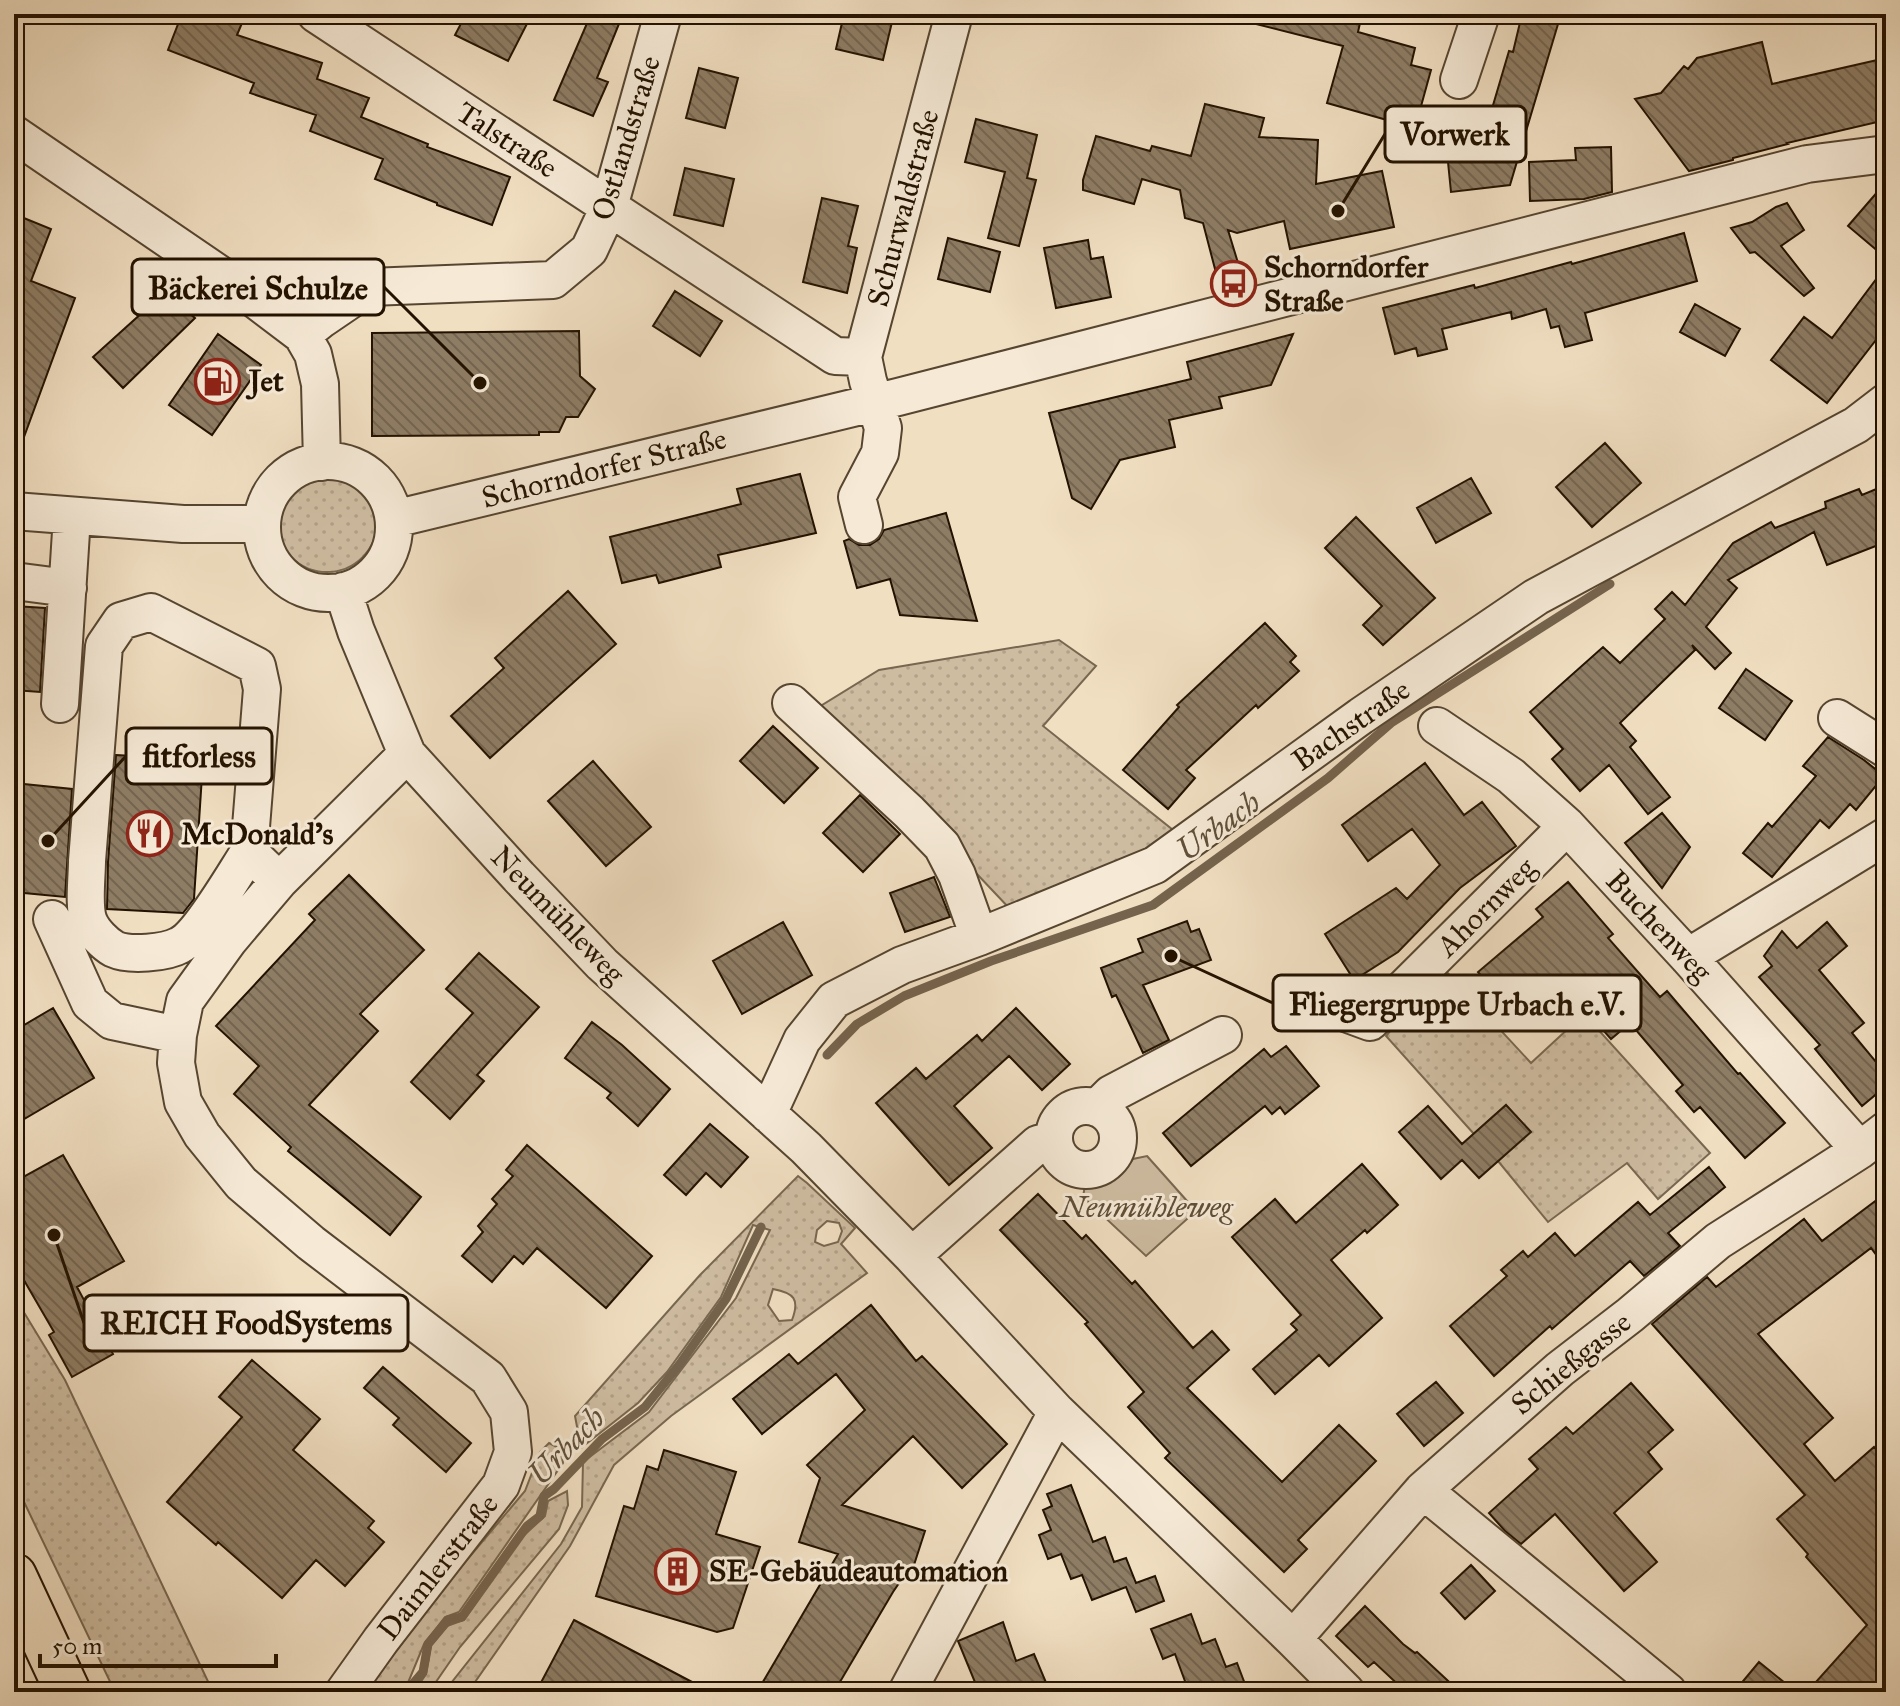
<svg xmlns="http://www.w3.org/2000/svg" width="1900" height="1706" font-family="'IM FELL Great Primer',serif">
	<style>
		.grass { fill: url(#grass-dots); stroke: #786750; stroke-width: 2; fill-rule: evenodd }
		.park { fill: #cebca1; stroke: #786750; stroke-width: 2 }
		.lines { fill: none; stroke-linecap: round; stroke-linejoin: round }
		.stream { stroke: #75634d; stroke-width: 9 }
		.building { fill: url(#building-back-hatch); stroke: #231200; stroke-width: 2 }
		.minor-casing { stroke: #564530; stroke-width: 40 }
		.highway-casing { stroke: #231200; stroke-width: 48 }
		.minor { stroke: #f6ead7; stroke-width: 36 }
		.highway { stroke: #f1dfc2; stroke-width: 44 }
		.labels { text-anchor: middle; stroke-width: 6; stroke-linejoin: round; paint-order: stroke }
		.street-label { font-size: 30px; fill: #231200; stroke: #f6ead7 }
		.poi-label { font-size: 30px; font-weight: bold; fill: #231200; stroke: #f6ead7; text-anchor: start }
		.park-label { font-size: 30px; font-style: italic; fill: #5f4e38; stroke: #f6ead7 }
		.water-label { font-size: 32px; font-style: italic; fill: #604f3a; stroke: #f6ead7 }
		.leader { fill: none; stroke: #231200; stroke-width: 3 }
		.callout-dot { fill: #231200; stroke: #f6ead7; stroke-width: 3 }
		.callout { fill: #f6ead7; stroke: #231200; stroke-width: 3 }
		.callout-label { font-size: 32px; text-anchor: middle; font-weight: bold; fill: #231200 }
	</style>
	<defs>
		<pattern id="grass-dots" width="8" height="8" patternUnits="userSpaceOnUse" patternTransform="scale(2)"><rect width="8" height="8" fill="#cebca1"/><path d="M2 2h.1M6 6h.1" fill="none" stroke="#b1a189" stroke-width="1.8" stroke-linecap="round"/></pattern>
		<pattern id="building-back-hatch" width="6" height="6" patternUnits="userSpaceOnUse" patternTransform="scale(2)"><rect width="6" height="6" fill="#8e7d65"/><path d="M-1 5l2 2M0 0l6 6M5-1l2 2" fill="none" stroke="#746551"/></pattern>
	</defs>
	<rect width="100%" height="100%" fill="#f1dfc2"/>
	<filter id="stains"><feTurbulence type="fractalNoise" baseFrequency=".0025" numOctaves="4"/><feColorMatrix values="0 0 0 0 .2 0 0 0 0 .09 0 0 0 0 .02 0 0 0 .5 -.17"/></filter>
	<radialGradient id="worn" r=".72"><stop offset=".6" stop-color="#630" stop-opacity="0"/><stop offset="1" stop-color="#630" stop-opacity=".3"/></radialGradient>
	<path class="grass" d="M277 522a50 50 0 1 1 100 0a50 50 0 1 1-100 0Z
		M1059,640L1096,666L1043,726L1173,830L1113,871L1011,910L819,707L879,670Z
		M1443,968L1531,1063L1584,1014L1710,1153L1658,1199L1627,1163L1548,1222L1498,1161L1530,1131L1506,1105L1474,1134L1386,1036Z
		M798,1176L807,1183L855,1228L841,1244L867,1273L671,1416L614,1465L570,1546L468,1692H444L561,1544L582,1507L583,1462L649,1412L736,1298L770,1230L753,1225L721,1297L667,1372L638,1403L581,1448L575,1416L700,1275ZM827,1221L839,1223L842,1231L838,1242L824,1246L815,1242L817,1230ZM773,1289C794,1293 800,1299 792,1320L779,1321L768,1305Z
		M14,1296L65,1380L213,1692H115L14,1481Z
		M549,1443L561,1449L563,1463L459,1612L445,1617L424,1644L405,1690L402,1692H366L439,1593L525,1491L540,1452Z
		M567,1491L568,1505L559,1529L460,1647L429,1692H414L426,1674L431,1645L447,1626L464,1620L520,1539L545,1516L548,1501Z"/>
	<path class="park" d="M1147,1156L1196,1211L1146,1256L1083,1197L1085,1185C1110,1185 1120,1179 1133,1159Z"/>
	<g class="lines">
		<path class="stream" d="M827,1055L857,1024L904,996L991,961L1153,905L1328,778L1391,723L1610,584
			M406,1692L423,1672L428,1644L448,1620L462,1617L527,1526L540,1516L544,1496L554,1489L602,1439L645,1407L679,1365L726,1299L761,1227"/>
	</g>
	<path class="building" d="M182,14H217L242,23L237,35L322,63L317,79L369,98L361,117L428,144L427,147L510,177L492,225L437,205V203L375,179L383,159L310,131L316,115L250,93L254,83L168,50Z
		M466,14H532L508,61L455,35Z
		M591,14H623L597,78L608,82L593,116L554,100Z
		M844,14H859L892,22L883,60L836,49Z
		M1253,14H1323L1360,23L1358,32L1415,48L1411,65L1431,70L1415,128L1327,103L1343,46L1252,23Z
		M1522,14H1561L1510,185L1451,192L1448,162L1477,159L1479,150L1489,148L1481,146L1509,51L1513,52Z
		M1762,42L1772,84L1886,58V120L1787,143L1788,144L1733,158V160L1689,171L1635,99L1661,93L1684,66L1688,69L1697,58Z
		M699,68L738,78L725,128L686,118Z
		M1205,104L1264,118L1259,137L1318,140L1316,184L1382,171L1394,227L1290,249L1284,221L1237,233L1228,230L1245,286L1221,292L1203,223L1185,218L1180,190L1142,179L1134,204L1083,190V180L1096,136L1150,151L1152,146L1191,156Z
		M976,119L1037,135L1027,178L1036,180L1019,246L988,238L1005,172L965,162Z
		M1611,147L1612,192L1584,199L1530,201L1529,162L1576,160L1575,148Z
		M685,168L734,179L723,226L674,215Z
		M1886,182V258L1848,226Z
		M822,198L858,206L848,246L857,248L847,293L803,282Z
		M1787,203L1804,230L1781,246L1814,288L1804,296L1755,252L1750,253L1731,228L1752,222L1776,207Z
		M14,214L51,229L31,281L75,298L17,456H14Z
		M1684,233L1697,281L1585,313L1592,340L1565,347L1559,326L1551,328L1546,309L1512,319L1511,312L1442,329L1447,349L1418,356L1416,348L1395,354L1383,308L1474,285L1475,288L1571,262L1572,264Z
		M948,238L1000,252L990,292L938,279Z
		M1088,240L1091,259L1103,257L1111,297L1056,308L1044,248Z
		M1886,266V327L1827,403L1771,360L1804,317L1832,338Z
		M160,286L192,307L189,313L195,318L123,388L93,357L144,311Z
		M675,291L722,321L700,356L653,326Z
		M1695,304L1740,329L1725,356L1680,332Z
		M579,331L580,376L595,389L578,417H566L559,432H539V435L372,436V333Z
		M218,334L261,365L212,435L169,405Z
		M1293,334L1271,385L1219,397L1222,408L1169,420L1175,447L1120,460L1091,509L1072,498L1049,413L1191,379L1187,362Z
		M1605,443L1641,483L1592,527L1556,487Z
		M800,474L816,533L718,555L721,567L659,583L656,575L622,583L610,537L741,504L737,489Z
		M1471,478L1491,513L1436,543L1417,508Z
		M1886,485V542L1827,565L1814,532L1728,580L1737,588L1706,627L1731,653L1715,669L1692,645L1695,650L1620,723L1636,741L1630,747L1670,797L1648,814L1609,765L1580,791L1552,759L1563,749L1530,712L1603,647L1620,663L1665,619L1655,609L1672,592L1685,605L1733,543L1771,522L1775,528L1826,508L1825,502L1859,489L1862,495Z
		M946,513L977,621L900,615L890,579L857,588L844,541L849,539L859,545H870L879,539L884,530Z
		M1356,517L1435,598L1383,645L1363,625L1382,606L1325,548Z
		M568,591L616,644L490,758L451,716L504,668L495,658Z
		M14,606L45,608L40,692L14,690Z
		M1265,623L1296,656L1290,662L1299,671L1258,708L1256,705L1186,770L1195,778L1168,809L1123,770L1179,707L1177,705Z
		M1746,669L1792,701L1765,740L1719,708Z
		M773,726L818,768L784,803L740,761Z
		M1828,737L1864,760L1884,776L1856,810L1850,804L1829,828L1820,820L1772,877L1743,853L1768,823L1772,827L1816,776L1803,766Z
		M116,755L203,760L194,899L183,913L107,909L108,862Z
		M593,761L651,827L606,866L548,801Z
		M1425,763L1464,815L1482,802L1516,846L1460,888L1398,952L1354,980L1325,934L1396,888L1407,899L1440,865L1412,829L1368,861L1342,825Z
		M14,783L72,789L65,897L14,892Z
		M860,795L900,834L863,872L823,833Z
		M1662,813L1690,847L1662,888L1625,843Z
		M349,875L424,950L360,1014L378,1031L309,1105L421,1197L390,1235L288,1151L291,1147L234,1094L259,1066L216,1026L315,920L309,914Z
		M934,877L950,917L905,932L890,893Z
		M1568,882L1613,934L1608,938L1660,997L1667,991L1738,1074L1740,1073L1785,1123L1745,1158L1700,1107L1694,1112L1676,1091L1683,1085L1630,1023L1611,1039L1574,997L1550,1017L1533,998L1513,1014L1478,972L1543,917L1536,909Z
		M1187,921L1191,932L1199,929L1211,960L1143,985L1169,1040L1143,1053L1116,995L1112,997L1101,968L1143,952L1138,939Z
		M783,922L812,975L742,1014L713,961Z
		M1827,922L1847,946L1819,970L1864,1023L1852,1033L1886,1074V1086L1862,1106L1815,1049L1820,1045L1759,977L1772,966L1764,956L1782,931L1797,948Z
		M479,953L539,1007L477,1075L484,1081L450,1119L411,1082L473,1013L446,989Z
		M53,1008L94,1078L14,1125V1031Z
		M1016,1008L1070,1064L1042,1090L1009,1056L954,1106L992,1148L949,1185L876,1103L916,1068L926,1079L977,1035L982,1041Z
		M592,1022L622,1045L670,1089L638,1126L607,1098L611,1093L565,1058Z
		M1286,1046L1319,1086L1285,1114L1280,1107L1272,1114L1265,1106L1191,1166L1163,1133L1264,1049L1271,1057Z
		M1506,1105L1531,1132L1479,1178L1462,1160L1441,1179L1399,1132L1428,1106L1462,1144Z
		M710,1124L748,1157L721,1187L706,1173L686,1195L664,1175Z
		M527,1145L652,1256L606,1308L537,1248L523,1264L514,1256L492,1282L462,1256L483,1232L478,1226L497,1204L492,1199L513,1176L506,1170Z
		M63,1155L124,1261L77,1287L113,1354L72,1377L49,1335L54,1332L14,1263V1182Z
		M1362,1164L1398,1205L1367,1233L1365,1230L1331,1260L1382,1318L1329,1366L1319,1355L1275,1394L1253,1369L1297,1330L1291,1324L1301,1315L1232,1237L1275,1199L1296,1223Z
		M1709,1167L1725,1187L1668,1233L1680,1246L1644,1276L1630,1261L1552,1329L1550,1326L1494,1376L1450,1326L1507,1276L1501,1270L1523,1251L1528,1257L1555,1233L1575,1256L1638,1202L1650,1215Z
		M1886,1193V1268L1871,1248L1758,1334L1833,1418L1804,1444L1835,1481L1874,1447L1886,1460V1682L1876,1692H1807L1867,1625L1806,1557L1808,1554L1777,1519L1805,1495L1652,1324L1707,1277L1716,1287L1804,1219L1822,1241Z
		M1038,1194L1082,1239L1086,1235L1132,1284L1135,1281L1193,1348L1212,1331L1229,1350L1187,1388L1282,1482L1339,1425L1376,1461L1298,1540L1307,1549L1284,1572L1165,1458L1170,1453L1128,1407L1144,1392L1085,1324L1088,1322L1000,1230Z
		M871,1305L916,1361L922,1356L1007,1444L962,1488L913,1436L842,1505L925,1531L913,1568L910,1567L893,1592L834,1692H757L838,1554L799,1542L820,1478L807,1465L865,1410L836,1374L762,1434L733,1399L789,1354L798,1364Z
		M252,1360L320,1419L293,1450L374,1521L368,1528L384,1542L345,1586L316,1560L282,1598L218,1542L216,1545L167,1502L242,1417L219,1397Z
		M383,1367L471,1443L446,1472L393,1425L399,1418L364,1388Z
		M1436,1382L1463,1413L1424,1446L1397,1414Z
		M1631,1383L1673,1430L1648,1452L1662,1469L1614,1513L1657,1562L1624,1591L1555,1514L1521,1544L1505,1531L1489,1513L1538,1469L1529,1459L1566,1427L1573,1434Z
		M664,1450L736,1472L716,1534L760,1547L733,1628L717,1632L596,1596L624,1506L634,1509L647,1466L658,1470Z
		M1071,1485L1093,1542L1105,1537L1114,1562L1126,1558L1136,1583L1155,1576L1164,1601L1136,1612L1126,1587L1092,1600L1082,1575L1071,1579L1061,1554L1048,1559L1039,1535L1051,1530L1043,1510L1052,1506L1047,1494Z
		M1471,1565L1495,1591L1465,1619L1441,1593Z
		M1365,1606L1403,1644L1415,1653L1417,1652L1460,1692H1406L1374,1662L1368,1667L1336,1636Z
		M1191,1614L1202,1644L1215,1639L1226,1667L1237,1663L1248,1692H1168L1186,1684L1175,1654L1163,1659L1151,1629Z
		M574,1620L599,1633L711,1692H536Z
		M1003,1622L1016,1661L1034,1654L1050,1692H979L958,1641Z
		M1759,1662L1796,1692H1734Z"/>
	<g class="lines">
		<defs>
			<path id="minor" d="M316,14L835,356L863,357
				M1459,80L1481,14
				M14,134L244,291L302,335L313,354L320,384L322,462
				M302,335L322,319L369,287L553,280L589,250L609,207L663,14
				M262 527a66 66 0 1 1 132 0a66 66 0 1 1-132 0Z
				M14,511L183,524H261
				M394,519L898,397L1807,164L1886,154
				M864,525L857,497L880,453L883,428L868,381L863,357L954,14
				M14,581L68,588
				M343,591L356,631L407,754L519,877L602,964L806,1148L912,1256L1057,1412L1293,1639L1346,1692
				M791,703L909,812L942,846L957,875L979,937
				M60,704L72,516
				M1837,718L1886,749
				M1437,726L1511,776L1567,826L1688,957L1860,1150
				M249,852C235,873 200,935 180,945C166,953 129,956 114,949C105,944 93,932 89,922C83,908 87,877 87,861L104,646L121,621L151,612L257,666L262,689L249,852L279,881
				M52,919L90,1003L112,1021L178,1035
				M1688,957L1886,836
				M1294,994L1370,1022L1567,826
				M1054 1138a32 32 0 1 1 64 0a32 32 0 1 1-64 0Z
				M1097,1108L1111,1094L1223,1035
				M768,1114L802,1040L834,1000L902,965L979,937L1155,865L1361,716L1536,597L1856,425L1886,402
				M912,1256L1038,1144L1054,1140
				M1423,1490L1668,1692
				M1293,1639L1423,1490L1560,1369L1630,1315L1718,1241L1860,1150L1886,1130
				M344,1692L381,1640L501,1485L513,1452L509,1412L488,1378L311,1243L241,1183L202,1135L183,1102L176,1063L178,1035L185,1001L229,940L279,881L407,754
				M907,1692L1057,1412"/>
			<path id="highway" d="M14,1576L68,1692"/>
		</defs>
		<use href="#minor" class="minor-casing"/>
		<use href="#highway" class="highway-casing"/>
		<use href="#minor" class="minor"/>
		<use href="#highway" class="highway"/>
	</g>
	<defs>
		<symbol id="bus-ring" viewBox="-11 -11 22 22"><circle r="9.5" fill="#f6ead7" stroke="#8f2418" stroke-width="1.5"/><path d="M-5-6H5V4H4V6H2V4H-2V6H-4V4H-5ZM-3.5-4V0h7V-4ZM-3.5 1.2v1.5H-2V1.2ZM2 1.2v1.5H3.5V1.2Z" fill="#8f2418"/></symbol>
		<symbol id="fuel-ring" viewBox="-11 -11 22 22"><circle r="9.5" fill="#f6ead7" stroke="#8f2418" stroke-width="1.5"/><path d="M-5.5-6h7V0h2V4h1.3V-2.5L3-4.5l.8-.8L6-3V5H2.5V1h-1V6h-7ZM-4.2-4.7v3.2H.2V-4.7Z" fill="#8f2418"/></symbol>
		<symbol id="restaurant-ring" viewBox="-11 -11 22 22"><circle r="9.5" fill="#f6ead7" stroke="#8f2418" stroke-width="1.5"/><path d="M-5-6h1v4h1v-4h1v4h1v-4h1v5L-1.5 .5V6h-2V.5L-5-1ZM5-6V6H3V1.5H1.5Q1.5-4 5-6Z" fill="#8f2418"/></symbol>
		<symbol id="building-ring" viewBox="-11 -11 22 22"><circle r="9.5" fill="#f6ead7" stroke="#8f2418" stroke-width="1.5"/><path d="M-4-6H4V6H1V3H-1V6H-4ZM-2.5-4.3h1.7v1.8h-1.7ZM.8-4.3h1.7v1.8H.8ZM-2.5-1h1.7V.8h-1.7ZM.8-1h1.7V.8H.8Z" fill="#8f2418"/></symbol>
	</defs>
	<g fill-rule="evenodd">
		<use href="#bus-ring" x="1208" y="258" width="51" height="51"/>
		<use href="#fuel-ring" x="192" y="356" width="51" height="51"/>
		<use href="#restaurant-ring" x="124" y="808" width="51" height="51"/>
		<use href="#building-ring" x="652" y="1546" width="51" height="51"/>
	</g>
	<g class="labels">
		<g class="street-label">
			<text transform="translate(626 138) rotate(-73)" y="10">Ostlandstraße</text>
			<text transform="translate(507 140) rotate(33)" y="10">Talstraße</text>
			<text transform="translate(903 208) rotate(-75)" y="10">Schurwaldstraße</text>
			<text transform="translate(604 468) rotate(-14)" y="10">Schorndorfer Straße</text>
			<text transform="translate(1351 725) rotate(-35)" y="10">Bachstraße</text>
			<text transform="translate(1486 907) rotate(-45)" y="10">Ahornweg</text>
			<text transform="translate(558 915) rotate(46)" y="10">Neumühleweg</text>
			<text transform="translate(1659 926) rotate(47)" y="10">Buchenweg</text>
			<text transform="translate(1571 1363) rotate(-39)" y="10">Schießgasse</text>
			<text transform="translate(438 1567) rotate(-52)" y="10">Daimlerstraße</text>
		</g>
		<g class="poi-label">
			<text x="1264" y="277">Schorndorfer<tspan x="1264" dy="34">Straße</tspan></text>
			<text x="249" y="391">Jet</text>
			<text x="181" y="844">McDonald's</text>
			<text x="709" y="1581">SE-Gebäudeautomation</text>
		</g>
		<g class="park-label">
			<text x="1146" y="1217">Neumühleweg</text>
		</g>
		<g class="water-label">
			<text transform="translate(1218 826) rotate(-36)" y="11">Urbach</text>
			<text transform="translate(566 1446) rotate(-46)" y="11">Urbach</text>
		</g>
	</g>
	<path class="leader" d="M1338 211L1385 134M480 383L384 287M48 841L126 756M1171 956L1273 1003M54 1235L84 1323"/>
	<g class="callout-dot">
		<circle cx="1338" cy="211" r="8"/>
		<circle cx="480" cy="383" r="8"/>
		<circle cx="48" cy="841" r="8"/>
		<circle cx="1171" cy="956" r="8"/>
		<circle cx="54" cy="1235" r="8"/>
	</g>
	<g class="callout">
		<rect x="1385" y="106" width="141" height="56" rx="8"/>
		<rect x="132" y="259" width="252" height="56" rx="8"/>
		<rect x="126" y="728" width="146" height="56" rx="8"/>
		<rect x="1273" y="975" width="368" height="56" rx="8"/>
		<rect x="84" y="1295" width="324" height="56" rx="8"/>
	</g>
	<g class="callout-label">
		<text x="1455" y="145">Vorwerk</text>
		<text x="258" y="299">Bäckerei Schulze</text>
		<text x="199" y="767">fitforless</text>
		<text x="1457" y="1015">Fliegergruppe Urbach e.V.</text>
		<text x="246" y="1334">REICH FoodSystems</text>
	</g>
	<rect width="1900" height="1706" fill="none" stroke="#f1dfc2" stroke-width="48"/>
	<rect x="16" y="16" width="1868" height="1674" fill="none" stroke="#231200" stroke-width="4"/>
	<rect x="24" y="24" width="1852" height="1658" fill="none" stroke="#231200" stroke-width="2"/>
	<path d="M40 1654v12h236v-12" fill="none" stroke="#231200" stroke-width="4"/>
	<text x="52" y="1654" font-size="24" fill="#231200" stroke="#f6ead7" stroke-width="6" paint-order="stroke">50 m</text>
	<rect width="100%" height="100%" filter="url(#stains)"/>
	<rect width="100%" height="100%" fill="url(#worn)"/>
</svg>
